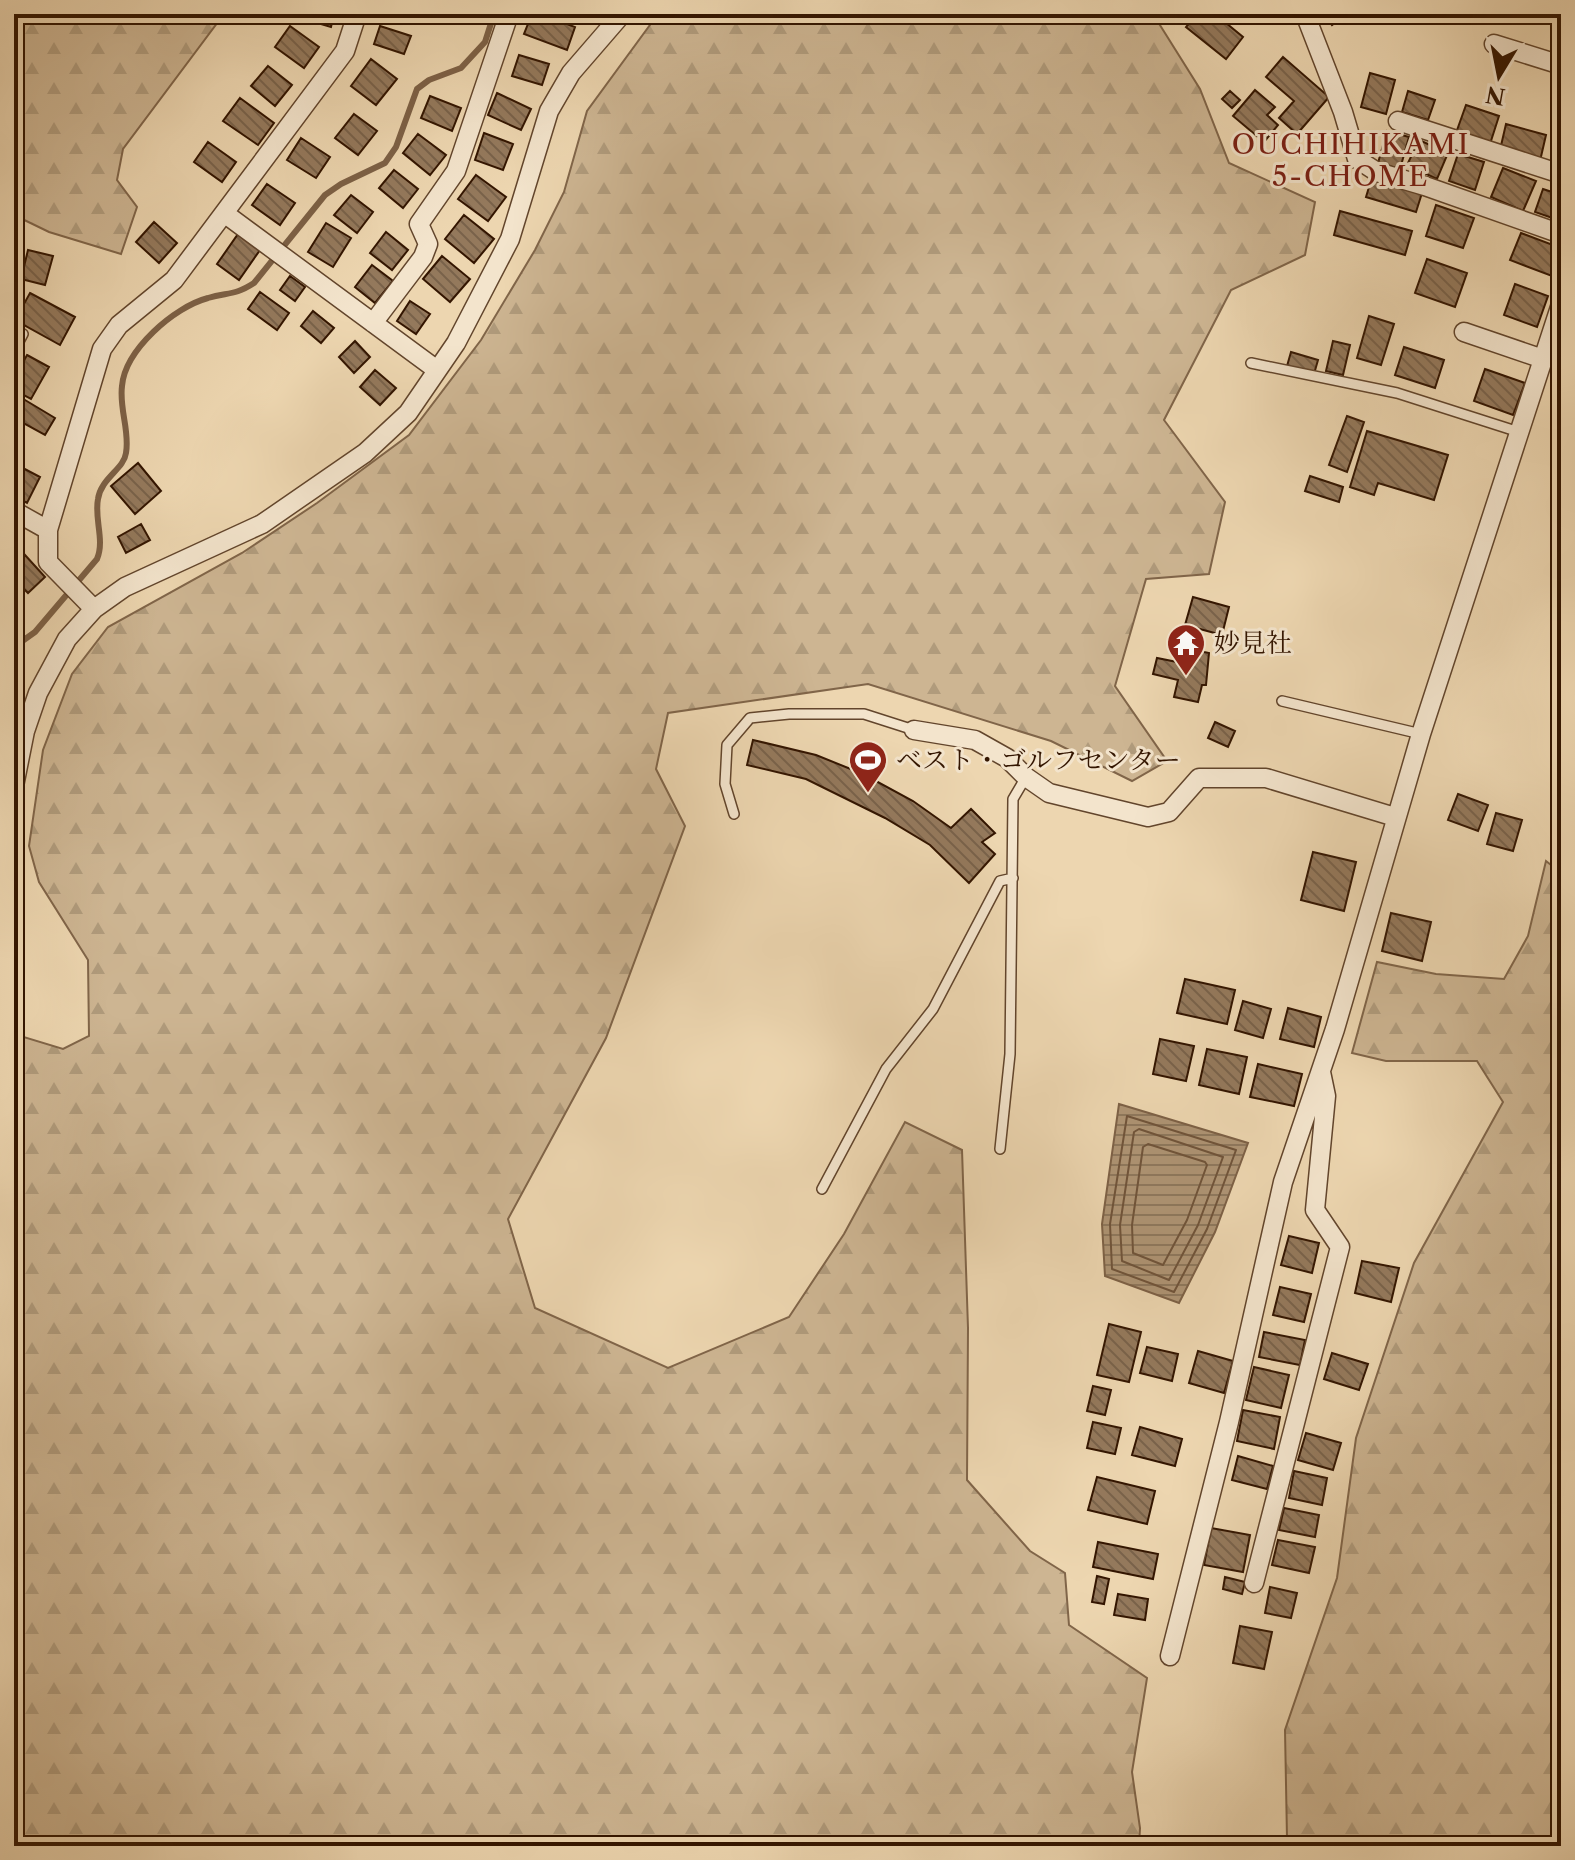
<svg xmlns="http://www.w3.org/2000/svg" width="1575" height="1860" font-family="'Libre Caslon Text','Noto Serif JP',serif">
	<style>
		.forest { fill: url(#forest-firs); stroke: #806549; stroke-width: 2 }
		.water { fill: url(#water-rules); stroke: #7d6146; stroke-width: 2 }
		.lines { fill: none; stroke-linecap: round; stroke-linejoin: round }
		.shore { stroke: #70543a; stroke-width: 2 }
		.stream { stroke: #7d6146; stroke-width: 6 }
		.building { fill: url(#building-back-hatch); stroke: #331500; stroke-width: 2 }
		.lane-casing { stroke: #62452c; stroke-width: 12 }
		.street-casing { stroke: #62452c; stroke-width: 21 }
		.lane { stroke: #f3e4cc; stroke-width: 9 }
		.street { stroke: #f3e4cc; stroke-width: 18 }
		.labels { text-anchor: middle; stroke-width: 6; stroke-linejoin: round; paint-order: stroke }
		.poi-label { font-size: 26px; fill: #331500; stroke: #f3e4cc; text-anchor: start }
		.neighbourhood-label { font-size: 28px; letter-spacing: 2px; fill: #7a1f14; stroke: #f3e4cc }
	</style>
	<defs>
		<pattern id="forest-firs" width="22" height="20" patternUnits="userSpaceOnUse" patternTransform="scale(2)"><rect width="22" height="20" fill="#cdb592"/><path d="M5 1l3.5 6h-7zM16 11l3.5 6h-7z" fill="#b09b7c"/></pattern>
		<pattern id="water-rules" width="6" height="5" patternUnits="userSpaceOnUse" patternTransform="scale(2)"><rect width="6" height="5" fill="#ae9474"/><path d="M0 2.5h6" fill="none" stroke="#8e785d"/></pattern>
		<pattern id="building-back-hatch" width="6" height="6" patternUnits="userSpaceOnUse" patternTransform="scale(2)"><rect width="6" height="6" fill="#94795c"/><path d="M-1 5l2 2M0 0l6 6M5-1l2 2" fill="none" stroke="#79624a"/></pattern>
	</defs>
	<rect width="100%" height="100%" fill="#edd6b0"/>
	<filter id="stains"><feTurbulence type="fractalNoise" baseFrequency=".0025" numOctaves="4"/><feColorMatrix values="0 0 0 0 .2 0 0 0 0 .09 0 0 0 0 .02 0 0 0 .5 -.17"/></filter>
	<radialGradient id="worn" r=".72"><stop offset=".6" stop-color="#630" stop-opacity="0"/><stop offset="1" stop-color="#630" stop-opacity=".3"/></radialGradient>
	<path class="forest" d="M14,14H266L221,18L123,149L117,180L137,207L121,254L49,232L14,215Z
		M658,14H1153L1200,89L1229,163L1315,202L1305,255L1231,290L1164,420L1225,502L1209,574L1146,579L1115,686L1167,761L1132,781L1051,741L868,684L668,713L656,769L685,826L606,1038L508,1219L535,1308L668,1368L789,1317L844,1234L905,1122L962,1150L968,1328L967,1480L1030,1551L1065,1573L1069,1625L1147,1678L1132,1772L1140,1828L1139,1846H14V1160L20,1143L14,1115V1034L63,1049L89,1036L88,960L39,882L29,846L43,750L72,674L108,627L242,553L317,503L409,435L481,340L535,250L564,192L587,111Z
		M1546,861L1561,873V1846H1290L1287,1838L1285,1730L1337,1578L1356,1438L1414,1263L1503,1102L1477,1061H1386L1352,1053L1377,962L1436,974L1504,979L1528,936Z"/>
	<path class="water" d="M1119,1104L1248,1143L1215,1232L1179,1303L1105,1276L1102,1224Z"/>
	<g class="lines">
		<path class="shore" d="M1127,1116L1236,1150L1207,1229L1174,1292L1112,1269L1110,1224Z
			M1139,1129L1223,1157L1198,1225L1169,1280L1122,1261L1120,1225L1134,1132Z
			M1148,1144L1205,1162L1207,1165L1187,1220L1163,1265L1133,1253L1132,1225L1143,1147Z"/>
		<path class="stream" d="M14,647L35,632L97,559C105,540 94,519 98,499C101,478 124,469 126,453C130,431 119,409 122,386C125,350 174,307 208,298C228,292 234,296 254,283L325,195L341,184L385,163L396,147L417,89L429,80L461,68L485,42L494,14"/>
	</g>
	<path class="building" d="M305,14H334L331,27L304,19Z
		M532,14H540L575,27L567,50L524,34Z
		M1197,14H1215L1243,37L1226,59L1186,27Z
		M1324,14H1347L1332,25Z
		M1526,14H1553L1550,22Z
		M290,26L319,47L304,68L275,47Z
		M380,26L411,36L404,54L374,44Z
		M519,55L549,64L542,85L512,76Z
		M1283,57L1329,97L1297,134L1279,118L1294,101L1266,77Z
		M371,59L397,79L376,105L351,86Z
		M268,66L292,85L275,106L251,86Z
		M1370,73L1395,80L1386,114L1361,107Z
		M1255,90L1275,107L1267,115L1278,125L1264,142L1233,116Z
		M1230,91L1240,100L1232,108L1222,99Z
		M1408,91L1435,100L1428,120L1402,112Z
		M497,93L531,109L521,130L488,115Z
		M430,96L461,108L452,131L421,118Z
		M240,98L274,123L258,145L223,121Z
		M1466,105L1499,116L1490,144L1456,133Z
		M354,114L377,131L358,155L335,138Z
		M1506,124L1546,135L1540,161L1500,150Z
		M1387,131L1409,137L1400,169L1378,163Z
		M484,133L513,144L503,170L475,160Z
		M418,134L446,155L430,175L403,153Z
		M301,138L330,157L316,178L287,160Z
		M1419,140L1448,153L1437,179L1407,165Z
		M208,142L236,162L222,182L194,162Z
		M1458,154L1484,162L1475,190L1449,181Z
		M1503,168L1536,181L1523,211L1491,197Z
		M394,170L418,189L403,208L379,188Z
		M476,175L506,197L488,221L458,199Z
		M1372,177L1422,193L1416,212L1366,197Z
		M267,184L295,203L280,225L252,205Z
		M1543,189L1561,195V221L1535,212Z
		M351,195L373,212L357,233L334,215Z
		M1436,205L1474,218L1463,248L1426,236Z
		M1340,211L1412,231L1405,255L1334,235Z
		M464,215L494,239L474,263L445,239Z
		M154,222L177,243L159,263L136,242Z
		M326,223L351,238L333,267L308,252Z
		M386,232L408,250L392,270L370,253Z
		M1521,233L1561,248L1552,276L1510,260Z
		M238,234L260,250L239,280L217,264Z
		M28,250L53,256L45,285L21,279Z
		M442,256L470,279L450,302L423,279Z
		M1427,259L1467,273L1455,307L1415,293Z
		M372,265L393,281L375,303L355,287Z
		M290,276L305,287L295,301L280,290Z
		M1515,284L1548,296L1537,327L1504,315Z
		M260,292L289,313L277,330L248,309Z
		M30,293L75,317L60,345L15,320Z
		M410,301L430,314L416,334L397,321Z
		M313,311L334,328L321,343L301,326Z
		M1369,316L1394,324L1381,365L1357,358Z
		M355,341L370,357L354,373L339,357Z
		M1333,341L1350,345L1343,375L1326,371Z
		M1404,347L1444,360L1435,388L1395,375Z
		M1291,352L1318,360L1314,374L1287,366Z
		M27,355L49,367L31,399L14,390V379Z
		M1485,369L1525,383L1513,415L1474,401Z
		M375,370L396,388L380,405L360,387Z
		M15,394L55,418L45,435L14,418Z
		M1347,416L1364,422L1347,472L1329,465Z
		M1367,431L1448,455L1434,500L1378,483L1374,495L1350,487Z
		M138,463L161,491L135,514L111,486Z
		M19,466L40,477L27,503L14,496V476Z
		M1310,476L1343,487L1339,502L1305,491Z
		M141,524L150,540L126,553L118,537Z
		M25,555L45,577L28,593L14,579V565Z
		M1193,597L1229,607L1222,635L1185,625Z
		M1185,648L1209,653L1206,685H1202L1198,702L1174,697L1178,680L1153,674L1157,658L1182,663Z
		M1215,722L1235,731L1228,747L1208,738Z
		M753,740L816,755L863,774L913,801L951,828L971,809L995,833L982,842L995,854L969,883L930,845L885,818L806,779L747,765Z
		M1458,794L1488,805L1478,831L1448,820Z
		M1496,813L1522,820L1513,851L1487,844Z
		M1313,852L1356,862L1344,911L1301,900Z
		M1391,913L1431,922L1422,961L1382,951Z
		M1185,979L1235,990L1227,1024L1177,1013Z
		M1243,1001L1271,1009L1263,1038L1235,1030Z
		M1288,1008L1321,1017L1314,1047L1280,1039Z
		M1160,1039L1194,1046L1186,1081L1153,1074Z
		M1207,1049L1247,1057L1239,1094L1199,1085Z
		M1258,1064L1302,1074L1294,1106L1250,1097Z
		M1289,1236L1319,1243L1312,1273L1281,1265Z
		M1362,1261L1399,1268L1391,1302L1355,1293Z
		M1280,1287L1311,1294L1304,1322L1273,1315Z
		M1109,1324L1141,1332L1129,1382L1097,1375Z
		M1264,1332L1305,1340L1300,1365L1259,1357Z
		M1147,1347L1178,1354L1172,1381L1140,1373Z
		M1198,1351L1233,1361L1224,1393L1189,1383Z
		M1332,1353L1368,1364L1359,1390L1324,1379Z
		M1254,1367L1289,1375L1281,1408L1246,1400Z
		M1093,1386L1111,1390L1105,1415L1087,1411Z
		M1243,1410L1280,1417L1274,1449L1237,1441Z
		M1093,1422L1121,1428L1115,1454L1087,1448Z
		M1140,1427L1182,1439L1175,1466L1132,1455Z
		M1306,1433L1341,1443L1333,1470L1298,1460Z
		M1238,1456L1273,1466L1267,1489L1232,1480Z
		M1294,1471L1327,1478L1322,1505L1289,1498Z
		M1097,1477L1155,1491L1147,1524L1088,1510Z
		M1284,1508L1319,1515L1315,1537L1279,1530Z
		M1211,1528L1250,1535L1243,1572L1204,1565Z
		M1278,1540L1315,1547L1309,1573L1272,1565Z
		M1098,1542L1158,1554L1153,1579L1093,1567Z
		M1097,1576L1109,1579L1104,1604L1092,1602Z
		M1225,1577L1245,1582L1242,1594L1223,1589Z
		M1270,1587L1297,1593L1291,1618L1265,1613Z
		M1118,1594L1148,1599L1145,1620L1114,1615Z
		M1240,1626L1272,1632L1264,1669L1233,1663Z"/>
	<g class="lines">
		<defs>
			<path id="lane" d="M14,351L23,334
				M1251,363L1397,393L1519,432
				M1282,701L1421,734
				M734,814L725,784L727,745L750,718L789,714H864L914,730
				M1000,1149L1010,1054L1013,799L1026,777
				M822,1189L886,1069L933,1009L1000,881L1013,878"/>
			<path id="street" d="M1305,14L1343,112L1357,159L1377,172L1425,186L1561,234
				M1494,44L1561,65
				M1398,121L1561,174
				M224,213L437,370
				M373,323L423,257L428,244L419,224L456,171L509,14
				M1464,332L1543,359
				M14,511L48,530V562L94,609
				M48,530L102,349L119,325L174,280L345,51L357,14
				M914,730L975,740L1007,758L1026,777L1049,793L1148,817L1169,812L1199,778H1266L1395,817
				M14,786L25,731L38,693L67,639L94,609L125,587L262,524L365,453L408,413L456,343L510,239L549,111L571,73L622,14
				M1254,1583L1340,1247L1315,1210L1326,1096L1321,1072
				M1170,1656L1229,1422L1283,1182L1335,1029L1421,734L1561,304"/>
		</defs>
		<use href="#lane" class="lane-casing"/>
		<use href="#street" class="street-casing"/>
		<use href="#lane" class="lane"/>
		<use href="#street" class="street"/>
	</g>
	<defs>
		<symbol id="temple-pin" viewBox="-11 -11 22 30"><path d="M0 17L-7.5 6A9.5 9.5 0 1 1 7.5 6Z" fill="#8f2418" stroke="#f3e4cc"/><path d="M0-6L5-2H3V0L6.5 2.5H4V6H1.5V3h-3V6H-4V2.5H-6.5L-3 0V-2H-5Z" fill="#fff"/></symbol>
		<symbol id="stadium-pin" viewBox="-11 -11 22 30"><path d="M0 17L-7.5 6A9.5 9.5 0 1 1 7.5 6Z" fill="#8f2418" stroke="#f3e4cc"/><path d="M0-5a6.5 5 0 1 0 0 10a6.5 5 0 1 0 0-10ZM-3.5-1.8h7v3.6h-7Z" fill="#fff"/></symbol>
	</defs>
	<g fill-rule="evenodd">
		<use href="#temple-pin" x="1164" y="621" width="44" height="60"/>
		<use href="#stadium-pin" x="846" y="738" width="44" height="60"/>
	</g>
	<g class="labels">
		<g class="poi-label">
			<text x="1214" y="652">妙見社</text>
			<text x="896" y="769">ベスト・ゴルフセンター</text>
		</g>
		<g class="neighbourhood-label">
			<text x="1351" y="154">OUCHIHIKAMI<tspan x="1351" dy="32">5-CHOME</tspan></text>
		</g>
	</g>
	<rect width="1575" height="1860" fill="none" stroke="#edd6b0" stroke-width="48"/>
	<rect x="16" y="16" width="1543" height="1828" fill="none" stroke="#331500" stroke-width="4"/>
	<rect x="24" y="24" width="1527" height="1812" fill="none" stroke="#331500" stroke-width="2"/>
	<g transform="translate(1499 76) rotate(190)" stroke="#f3e4cc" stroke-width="6" paint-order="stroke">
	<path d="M0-6L14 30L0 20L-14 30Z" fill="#331500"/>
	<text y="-12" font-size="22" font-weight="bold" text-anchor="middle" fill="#331500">N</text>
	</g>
	<rect width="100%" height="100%" filter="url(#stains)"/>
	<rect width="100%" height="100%" fill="url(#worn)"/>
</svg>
